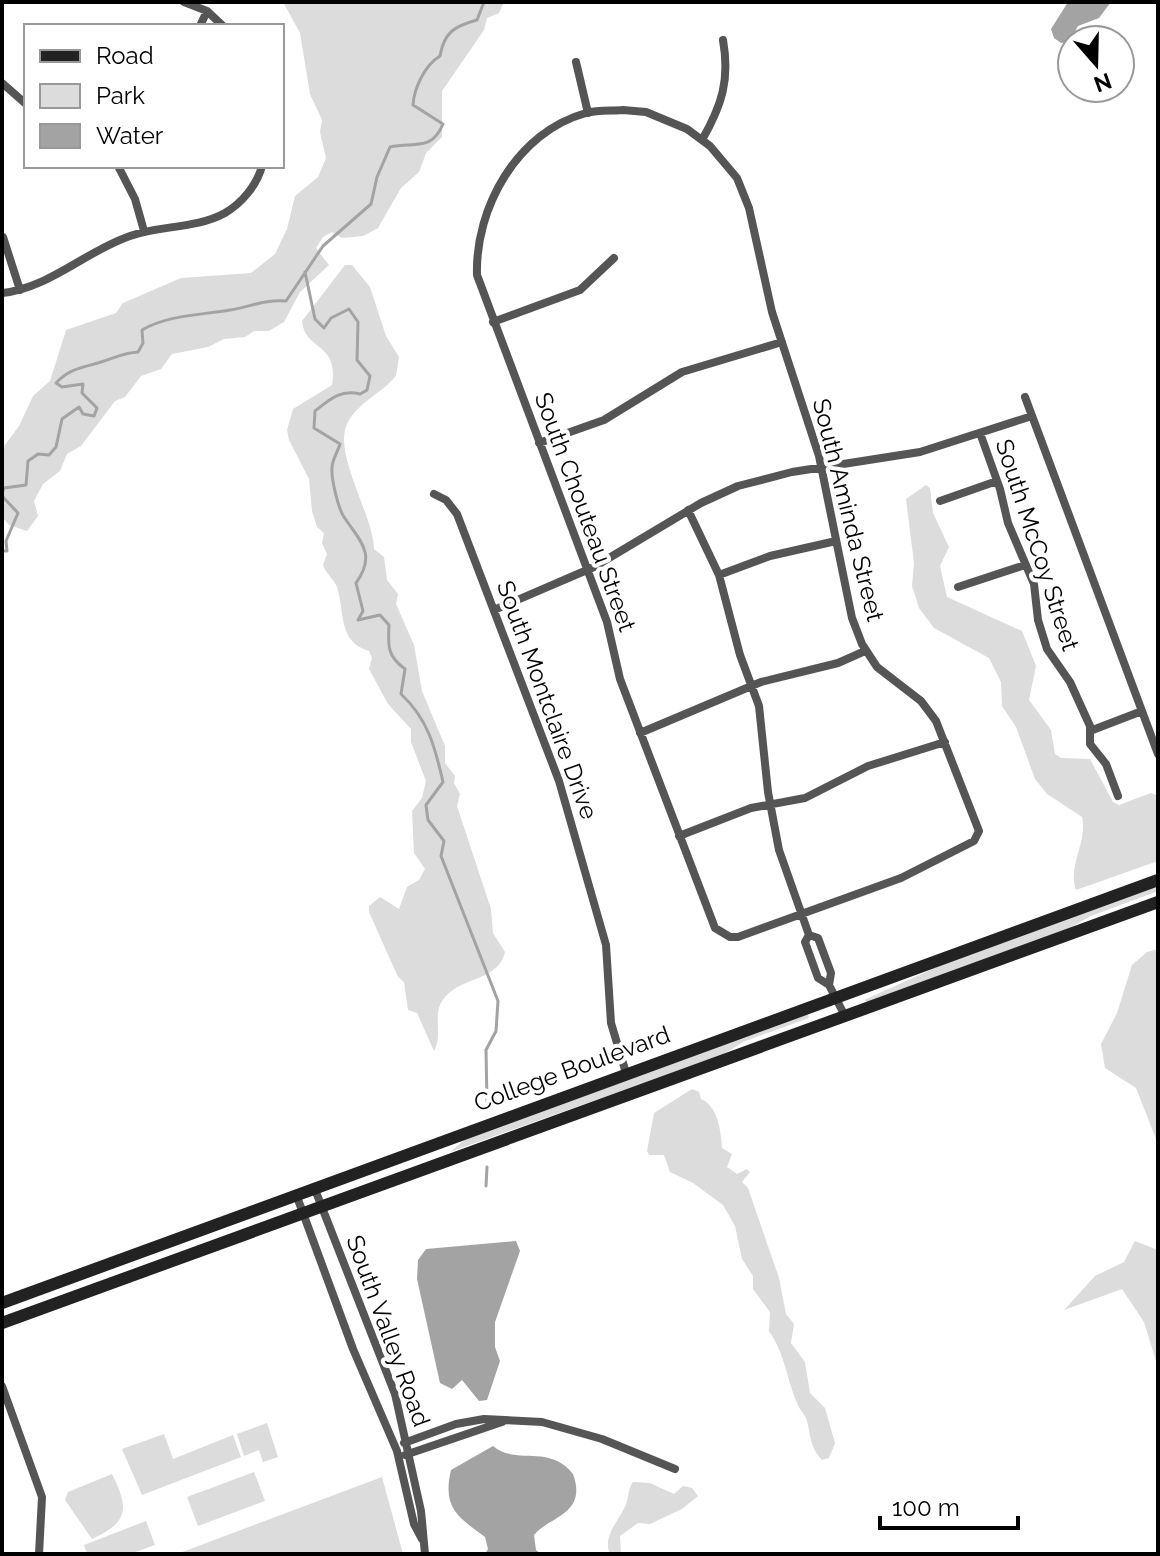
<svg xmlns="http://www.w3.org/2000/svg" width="1160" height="1556" font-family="Raleway,sans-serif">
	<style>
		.green { fill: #dcdcdc }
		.water { fill: #a3a3a3 }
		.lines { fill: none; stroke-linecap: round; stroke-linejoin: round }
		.stream { stroke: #a3a3a3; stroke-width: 3 }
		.minor { stroke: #555; stroke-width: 8 }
		.secondary { stroke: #222; stroke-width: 12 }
		.labels { text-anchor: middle; stroke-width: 8; stroke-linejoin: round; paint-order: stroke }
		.street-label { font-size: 24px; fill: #000; stroke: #fff }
	</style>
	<rect width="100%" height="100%" fill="#fff"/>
	<path class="green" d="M283,2H504L499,13L487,18L484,30L442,91V137L426,153L419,172L401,188L378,228L363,236L342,238L332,232L323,237L316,248L329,265L300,292L284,322L269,331H254L245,337L224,339L208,347L172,354L161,369L141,376L125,397L115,401L81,446L67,454L60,471L43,484L34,501L38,516L27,531L9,525L2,517V449L19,426L33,396L50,381L66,330L116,313L123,303L181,278L251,273L275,254L287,229L295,196L318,177L326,158L320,132L322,120L310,94L300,33Z
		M345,265H352L370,287L386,336L399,357L396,376C382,393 357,403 347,424C333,454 373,514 374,549L384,557L387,580L398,594L396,604L414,645L422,691L445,746V763L455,776L454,783L460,794L457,806L491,909L493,933L505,952C499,980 463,977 446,996C430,1012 444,1035 434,1051L417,1013L408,1010L404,982L398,977L369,912V906L380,897L399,909L407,887L419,880L425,869L414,853L412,811L422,798L426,781L411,742V729L388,704L369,669L372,658L369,651C338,642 345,613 337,587C334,579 326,574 323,565L327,554L322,543L324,533L317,527L312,511L309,479L289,440L287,430L293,409L332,385C339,341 305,352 302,321Z
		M926,485L930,488L933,513L949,547L940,566L947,597L1022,631L1036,666L1029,700L1051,730L1055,754L1061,758L1090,759L1113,802L1119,805L1151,793L1156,795L1158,861L1076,890C1067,866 1088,842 1082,817L1047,794L1035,779L1016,727L1002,706L1001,682L989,658L934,628L919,608L912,586L914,563L906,499Z
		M1158,885V891L1091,916L1066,930L868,1002L864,1000L944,964Z
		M1158,949V1144L1136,1088L1105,1068L1101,1044L1117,1013L1132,965L1147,952Z
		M808,1014L809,1018L743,1042L722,1055L450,1152L468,1137Z
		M692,1089L699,1092L701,1099C718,1106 721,1131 722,1148L732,1154L727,1167L737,1174L747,1169L750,1172L742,1182L748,1188L779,1278L786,1314L794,1324L791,1343L805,1362L810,1393L825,1408L835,1443L829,1458L822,1460C810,1447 811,1437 807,1421C806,1415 800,1411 798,1405C786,1378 786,1356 769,1331L770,1312L753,1289V1276L742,1259L735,1226L723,1205L693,1183L670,1172L664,1155H649L647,1151L654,1113Z
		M1135,1241L1158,1250V1368L1144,1322L1122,1289L1064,1310L1095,1276L1124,1262Z
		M267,1423L278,1457L263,1462L259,1450L244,1456L237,1434Z
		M164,1434L173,1459L233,1435L241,1457L142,1495L122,1449Z
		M254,1472L265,1501L198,1526L187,1497Z
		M112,1474C129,1508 129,1522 92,1539L65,1500L68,1492Z
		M382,1477L403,1554H177Z
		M633,1482L650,1483L674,1494L683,1486L692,1488L698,1496L682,1509L650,1524L638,1523L620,1536L621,1554H610C601,1535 623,1517 627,1501C629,1494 628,1489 633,1482Z
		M146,1521L155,1545L130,1554H87L84,1545Z"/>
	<path class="water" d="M1068,2H1111L1099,18L1078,26L1069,42L1061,43L1054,38L1051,29Z
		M516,1241L520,1251L495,1322V1347L500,1361L487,1400L479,1401L462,1380L452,1389L440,1383L417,1279L418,1260L426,1249Z
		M493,1446C516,1466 549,1443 573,1474C588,1515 548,1517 534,1535L536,1550L541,1554H485L488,1549L485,1537C458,1517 442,1508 451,1470Z"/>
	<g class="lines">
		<path class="stream" d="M305,272L315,319L324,328L331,318L349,309L358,322L357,360L370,376L367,390L360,394C341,389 330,399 315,411L314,428L340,444C338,451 332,460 332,468C331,478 338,508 344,517C360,541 377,554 356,583L363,611L358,620L380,615L389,625C388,646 387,656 405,669L401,694C428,719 435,747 443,782L426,805L428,820L444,841L441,856L498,1001L496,1031L486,1050L487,1102
			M2,493L4,488L26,485L28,461L38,454L49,455L56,447L62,419L79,407L83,414L94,416L97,408L82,393L83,384L62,387L56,383C70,368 82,368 101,362C115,358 122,353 138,352L143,343L142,330C168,315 200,315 230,310C250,307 265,299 286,301L323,246L371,204L377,177L390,147C415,142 432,151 443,124L413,105C414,88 425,65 440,56C444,32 455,26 477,20L484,2
			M2,496L18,513L6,541L7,551H2
			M486,1186L487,1167"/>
		<path class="minor" d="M184,2L207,11L223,26
			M200,26L207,11
			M576,62L588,113
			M2,83L26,104
			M623,110L646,112L687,129L710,146L737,178L749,208L772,312L819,456L852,618L862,644L877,667L921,701L936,721L979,831L974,841L901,878L738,937H730L715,928L620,679L607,622L477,275C475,208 517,132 586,113C598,110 611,111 623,110Z
			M702,140C722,105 730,80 723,40
			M118,166L135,199L144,231
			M3,237L20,290
			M2,293C49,288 86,251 130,236C160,225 196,229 225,213C242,203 257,185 262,166
			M493,322L580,290L614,258
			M1025,397L1158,754
			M980,433L1000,489L1008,523L1034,584L1038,620L1047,649L1070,682L1090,726V744L1106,764L1118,796
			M539,443L604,420L682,372L782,342
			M434,494L446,500L457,514L559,781L606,945L611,1023L626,1073
			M940,501L997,481
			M688,510L719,575L740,655L759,706L768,792L779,850L809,935L805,942L818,978L829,985L845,1016
			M719,575L770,556L836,541
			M958,587L1025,565
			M494,610L594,567L701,503L738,486L792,472L920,452L1032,416
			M1090,731L1142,711
			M640,733L761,682L838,663L865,651
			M679,836L751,808L805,798L868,766L945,742
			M809,935L818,938L831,973L829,985
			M314,1187L395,1394L421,1511L425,1554
			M296,1194L353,1349L397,1451L414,1524L422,1539
			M2,1386L42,1497L39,1554
			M404,1443L456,1424L484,1419L542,1422L602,1439L675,1469
			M405,1455L502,1422"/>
		<path class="secondary" d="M2,1303L1158,880
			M2,1323L1158,902"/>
	</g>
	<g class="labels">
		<g class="street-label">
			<text transform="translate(848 510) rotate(76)" y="8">South Aminda Street</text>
			<text transform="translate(585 512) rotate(70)" y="8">South Chouteau Street</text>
			<text transform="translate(1037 545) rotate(72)" y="8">South McCoy Street</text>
			<text transform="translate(547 700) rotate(70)" y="8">South Montclaire Drive</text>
			<text transform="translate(572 1069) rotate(-20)" y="8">College Boulevard</text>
			<text transform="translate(388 1331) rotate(70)" y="8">South Valley Road</text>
		</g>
	</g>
	<rect width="1160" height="1556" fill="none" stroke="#000000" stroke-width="8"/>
	<rect x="24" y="24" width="260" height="144" fill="#ffffff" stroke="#999999" stroke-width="2"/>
	<rect x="40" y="50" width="40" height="12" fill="#222222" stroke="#999999" stroke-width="2"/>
	<text x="96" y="64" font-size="24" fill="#000000">Road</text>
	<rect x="40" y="84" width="40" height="24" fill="#dcdcdc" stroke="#999999" stroke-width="2"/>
	<text x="96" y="104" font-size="24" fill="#000000">Park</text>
	<rect x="40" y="124" width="40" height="24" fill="#a3a3a3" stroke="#999999" stroke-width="2"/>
	<text x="96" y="144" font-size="24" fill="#000000">Water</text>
	<g transform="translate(1096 64) rotate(160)"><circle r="38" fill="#ffffff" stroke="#999999" stroke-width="2"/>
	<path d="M0-6L14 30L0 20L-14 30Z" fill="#000000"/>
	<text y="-12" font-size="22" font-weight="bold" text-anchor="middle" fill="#000000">N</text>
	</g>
	<path d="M880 1516v12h138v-12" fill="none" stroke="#000000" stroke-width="4"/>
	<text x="892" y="1516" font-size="24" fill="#000000" stroke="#ffffff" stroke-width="6" paint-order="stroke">100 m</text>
</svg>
